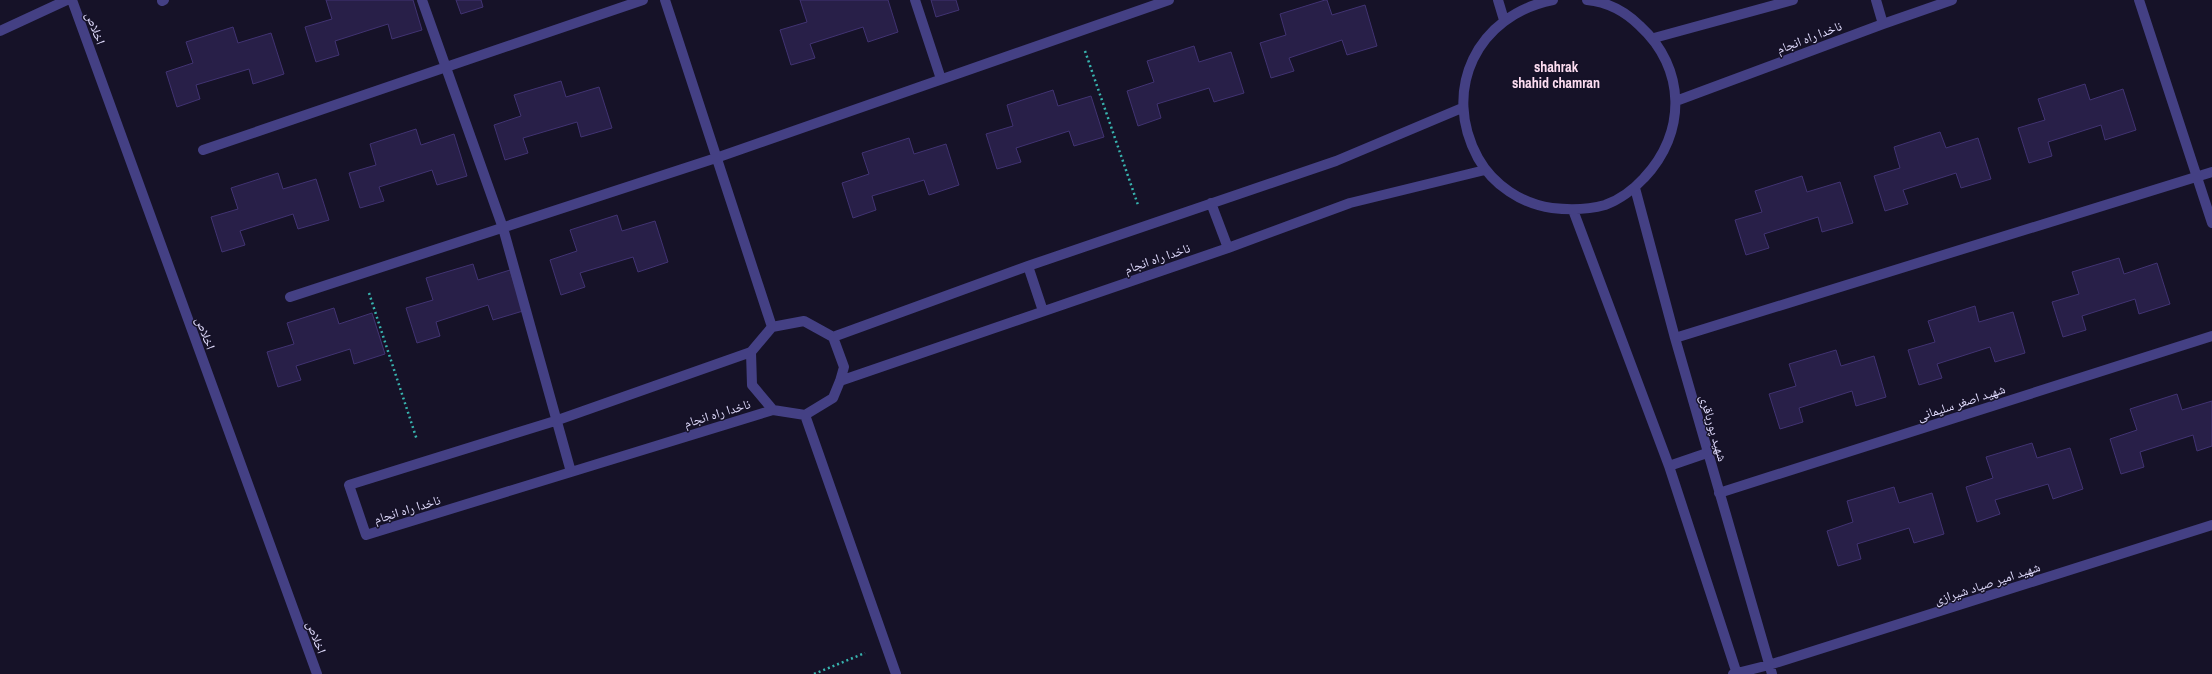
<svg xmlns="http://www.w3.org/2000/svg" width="2212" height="674" font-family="'Archivo Narrow','Noto Naskh Arabic',sans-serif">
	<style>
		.building { fill: #281f48; stroke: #413372 }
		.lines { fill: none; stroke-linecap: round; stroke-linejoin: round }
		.path { stroke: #38b4af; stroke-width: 2.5; stroke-dasharray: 2 3; stroke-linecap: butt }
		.minor { stroke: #444084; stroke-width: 10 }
		.labels { text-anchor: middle; stroke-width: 3; stroke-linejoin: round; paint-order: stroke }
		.street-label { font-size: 13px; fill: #e0dbfd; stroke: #161228 }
		.neighbourhood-label { font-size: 14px; font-weight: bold; fill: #fdddf1; stroke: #161228 }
	</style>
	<rect width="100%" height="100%" fill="#161228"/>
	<path class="building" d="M326,0H413L422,30L392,39L388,24L335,41L339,55L316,62L305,27L332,19Z
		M456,0H481L483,7L461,14Z
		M800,0H888L898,32L868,42L863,27L810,44L815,58L791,65L780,30L807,22Z
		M931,0H956L959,10L936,17Z
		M1325,0H1327L1332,15L1365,5L1377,46L1347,55L1342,40L1289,58L1294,71L1271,78L1260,43L1286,35L1280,14Z
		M233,27L238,43L271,33L284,74L253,84L249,69L196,85L200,99L177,107L166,72L193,63L186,42Z
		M1194,46L1199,62L1231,52L1244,93L1214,102L1209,88L1157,104L1161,118L1138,126L1127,91L1154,82L1147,61Z
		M561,81L566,97L599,87L612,128L581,137L577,122L523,138L528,153L505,160L494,125L521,116L514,95Z
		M2085,84L2090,100L2123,89L2136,130L2105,140L2101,125L2048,142L2052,156L2029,163L2018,128L2045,120L2038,99Z
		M1053,90L1058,106L1091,96L1104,137L1074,146L1069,131L1016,148L1021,162L997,169L986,134L1013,126L1007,105Z
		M416,129L421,145L454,134L467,176L437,185L432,170L379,187L384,201L360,208L349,173L376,165L370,144Z
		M1940,132L1946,148L1978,138L1991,179L1961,188L1956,173L1903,190L1908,204L1885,211L1874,176L1900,168L1894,147Z
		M909,138L914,154L946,144L959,185L929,195L924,180L872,196L876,210L853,218L842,183L869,174L862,153Z
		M278,173L283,189L316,179L329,220L298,229L293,214L240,231L245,245L222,252L211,217L238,209L231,188Z
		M1802,176L1807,192L1840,182L1853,223L1822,232L1818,217L1764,234L1769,248L1746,255L1735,220L1762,212L1755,191Z
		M617,215L622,231L655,221L668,262L638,272L633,257L580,273L585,287L561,295L550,260L577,251L570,230Z
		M2119,258L2124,274L2157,263L2170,304L2139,314L2135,299L2082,316L2086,330L2063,337L2052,302L2079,294L2072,272Z
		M473,264L478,280L510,270L523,311L493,320L488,305L436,322L440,336L417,343L406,308L433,300L426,278Z
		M1975,306L1979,322L2013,312L2025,353L1995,362L1990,347L1937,364L1942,378L1919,385L1908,350L1935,342L1928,321Z
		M334,308L339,324L372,313L385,354L354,364L350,349L296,366L301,380L278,387L267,352L294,344L287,323Z
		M1836,350L1841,366L1874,356L1886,397L1856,406L1852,391L1799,408L1803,422L1780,429L1769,394L1796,386L1789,364Z
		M2177,394L2182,410L2212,401V446L2197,451L2193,435L2140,452L2144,467L2121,474L2110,439L2137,430L2130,409Z
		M2032,443L2037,458L2070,448L2083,489L2053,499L2048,484L1995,500L2000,514L1977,522L1966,487L1993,478L1986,457Z
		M1894,487L1899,503L1932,493L1944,534L1914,543L1909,528L1857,544L1861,559L1838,566L1827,531L1853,522L1847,501Z"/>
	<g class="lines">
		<path class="path" d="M1085,51L1138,205
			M369,293L417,440
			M814,674L865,653"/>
		<path class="minor" d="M72,0L317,674
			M422,0L503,228L571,472
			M665,0L772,327
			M915,0L941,79
			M1498,0L1504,20
			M1553,0C1477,15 1441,90 1478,158C1493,185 1522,204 1552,208C1570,210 1587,210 1605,205C1619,200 1634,189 1644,178C1687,133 1686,68 1640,26C1626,12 1607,2 1587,0
			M1876,0L1883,24
			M2139,0L2212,223
			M162,1L164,0
			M0,31L67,0
			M1654,38L1793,0
			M1676,101L1883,24L1952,0
			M203,150L643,0
			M1635,188L1675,338L1772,674
			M1211,203L1228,248
			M1573,210L1669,466L1737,674
			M1028,266L1043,311
			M290,297L716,158L1169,0
			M804,321L833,337L844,367L840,381L833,398L805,415L773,410L752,385L751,352L772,327Z
			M833,337L1028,266L1336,161L1462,108
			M1675,338L2212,172
			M751,352L555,421L349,485L366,535L773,410
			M840,381L1228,248L1350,203L1485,170
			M805,415L896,674
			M1669,466L1707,453
			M1719,493L2212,336
			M1733,674L1769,665L2212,525"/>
	</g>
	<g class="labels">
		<g class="street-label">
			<text transform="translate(96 28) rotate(70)" y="5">اخلاص</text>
			<text transform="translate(1809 37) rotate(-21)" y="5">ناخدا راه انجام</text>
			<text transform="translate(1157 258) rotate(-19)" y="5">ناخدا راه انجام</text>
			<text transform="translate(206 333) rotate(70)" y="5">اخلاص</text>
			<text transform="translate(1961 402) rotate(-18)" y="5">شهید اصغر سلیمانی</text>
			<text transform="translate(717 413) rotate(-17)" y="5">ناخدا راه انجام</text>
			<text transform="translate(1714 428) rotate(74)" y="5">شهید پورباقری</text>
			<text transform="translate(407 509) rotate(-17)" y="5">ناخدا راه انجام</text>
			<text transform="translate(1987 583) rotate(-18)" y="5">شهید امیر صیاد شیرازی</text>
			<text transform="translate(317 637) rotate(70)" y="5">اخلاص</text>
		</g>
		<g class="neighbourhood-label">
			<text x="1556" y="72">shahrak<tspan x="1556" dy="16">shahid chamran</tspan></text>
		</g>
	</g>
</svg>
